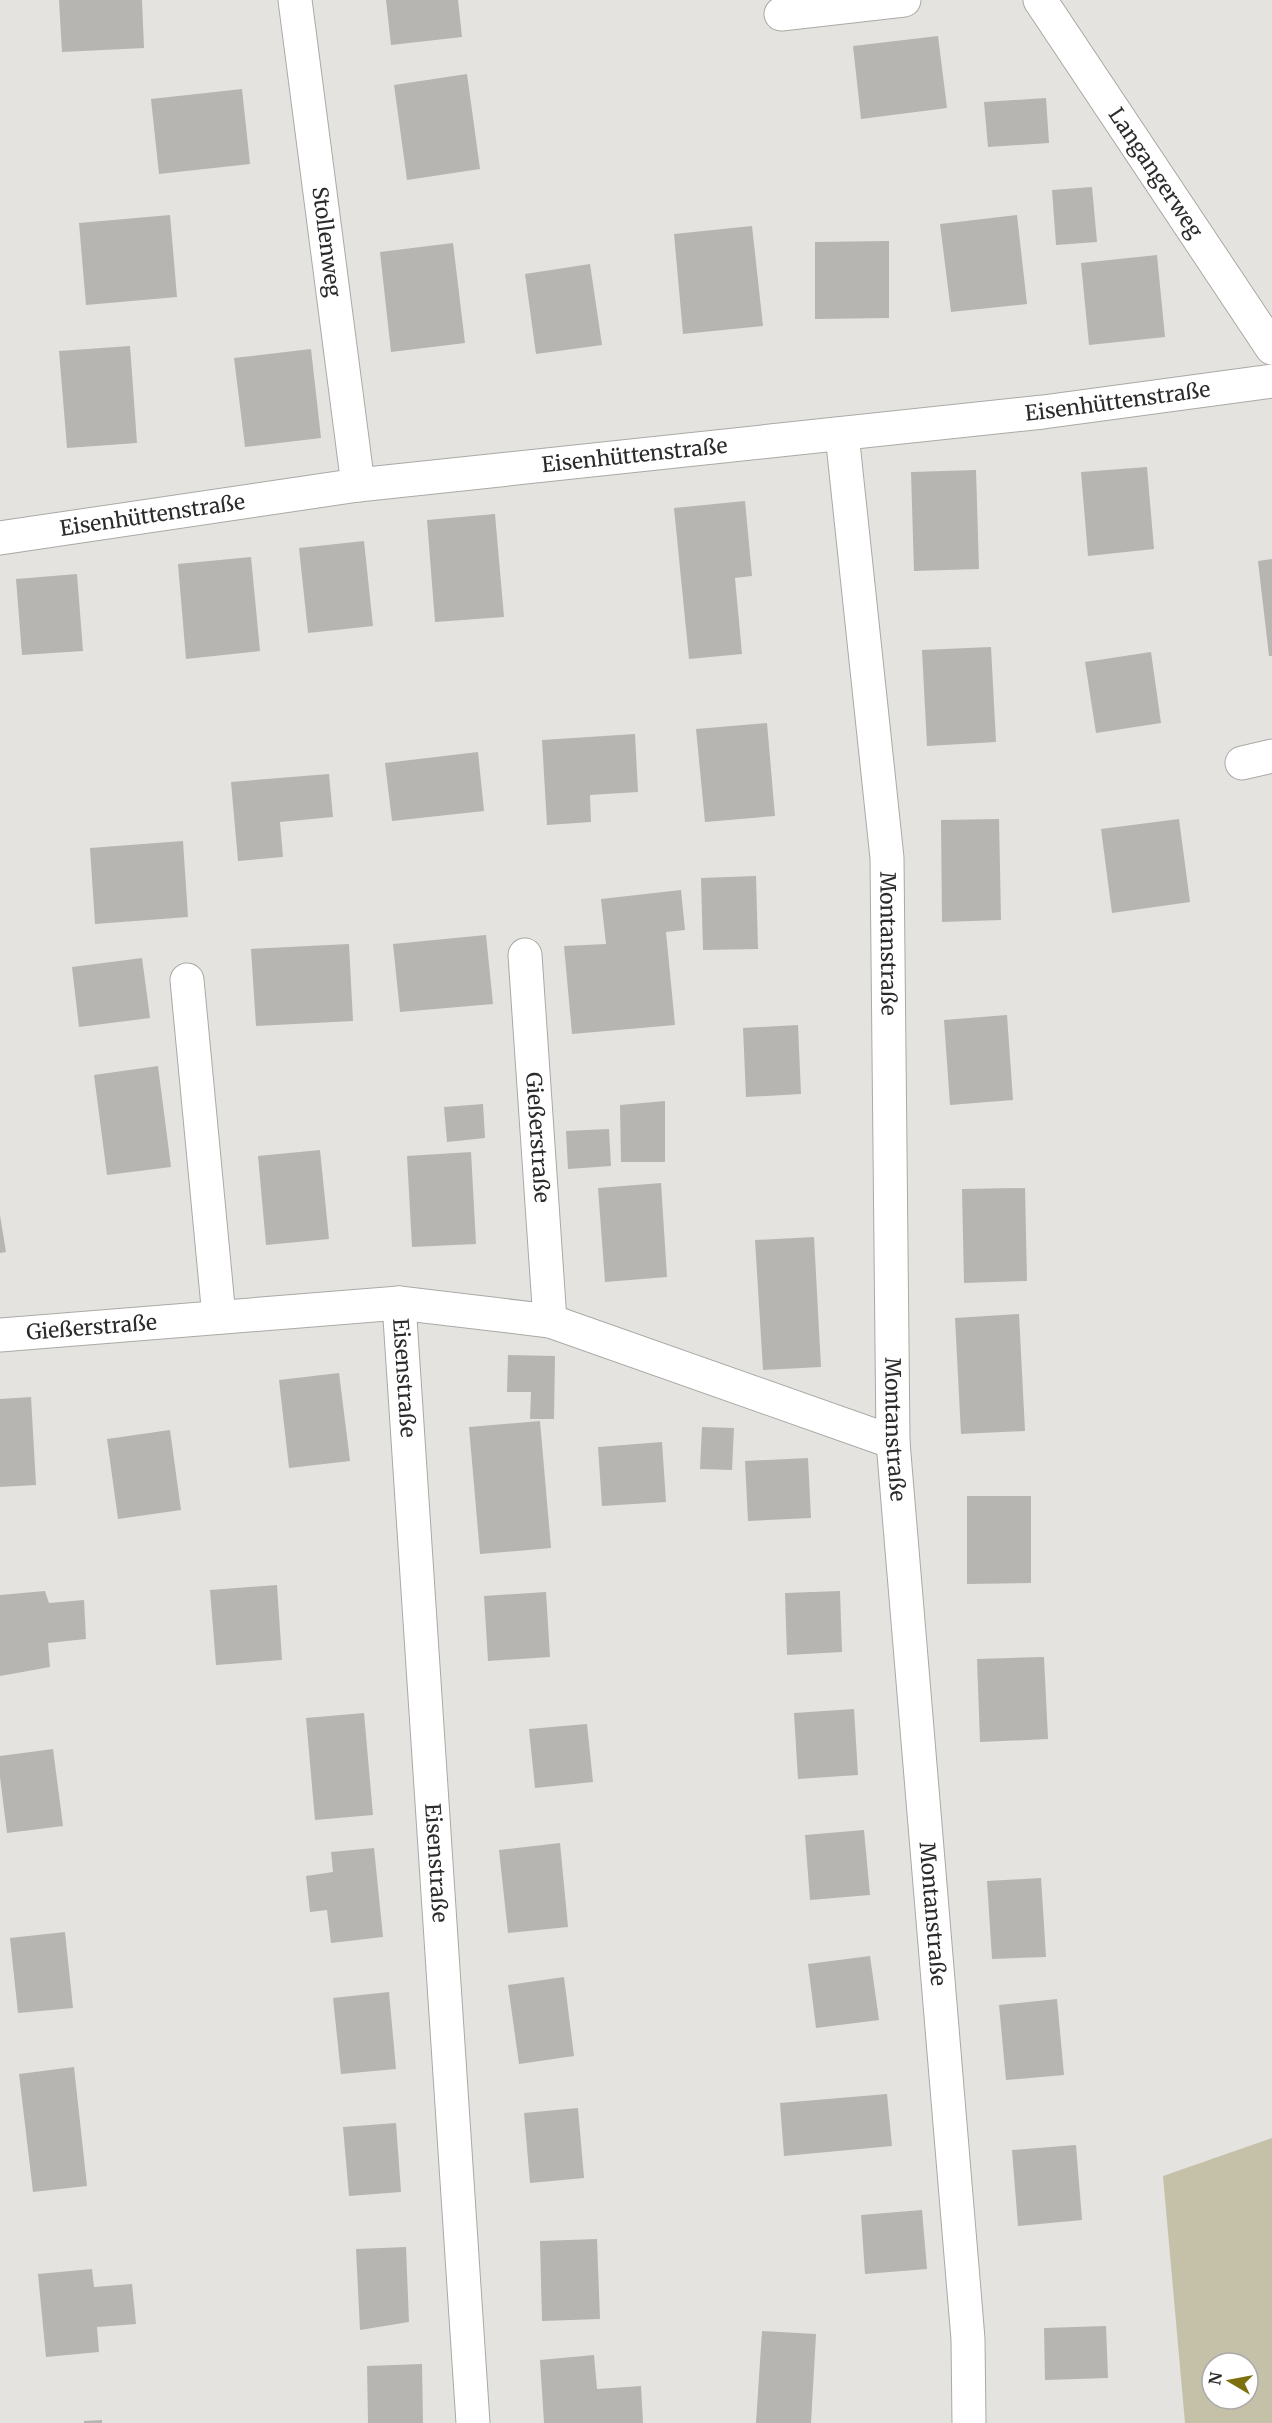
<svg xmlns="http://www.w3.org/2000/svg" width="1272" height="2423" font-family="Merriweather,serif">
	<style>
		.green { fill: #c5c1a8; fill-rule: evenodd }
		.building { fill: #b6b5b2 }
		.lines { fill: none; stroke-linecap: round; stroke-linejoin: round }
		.minor-casing { stroke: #a9a9a5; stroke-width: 35 }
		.minor { stroke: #fff; stroke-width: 33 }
		.labels { text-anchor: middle; stroke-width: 4.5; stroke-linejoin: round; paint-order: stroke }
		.street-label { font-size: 21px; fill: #2b2b2a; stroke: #fff }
	</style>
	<rect width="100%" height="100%" fill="#e4e3e0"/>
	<path class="green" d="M1272,2138V2423H1185L1163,2176ZM1212,2363H1248V2399H1212Z"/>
	<path class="building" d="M59,0H142L144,48L62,52Z
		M386,0H458L462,37L391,45Z
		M938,36L947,108L861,119L853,46Z
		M467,74L480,169L407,180L394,85Z
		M242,89L250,164L159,174L151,99Z
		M1046,98L1049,143L988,147L984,102Z
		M1092,187L1097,242L1056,245L1052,190Z
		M170,215L177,297L86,305L79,223Z
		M1017,215L1027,304L951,312L940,224Z
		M752,226L763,326L683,334L674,234Z
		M889,241V318L815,319V242Z
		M453,243L465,343L391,352L380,252Z
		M1157,255L1165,337L1089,345L1081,263Z
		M590,264L602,345L536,354L525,274Z
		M130,346L137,443L67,448L59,351Z
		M311,349L321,438L245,447L234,358Z
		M1147,467L1154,549L1088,556L1081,472Z
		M976,470L979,569L914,571L911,472Z
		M745,501L752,576L735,578L742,654L689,659L674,508Z
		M495,514L504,617L435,622L427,520Z
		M364,541L373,626L308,633L299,548Z
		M251,557L260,651L186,659L178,564Z
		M1272,559V656H1269L1258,561Z
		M77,574L83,651L22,655L16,579Z
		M991,647L996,742L927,746L922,650Z
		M1151,652L1161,723L1096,733L1085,662Z
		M767,723L775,816L705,822L696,729Z
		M635,734L638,792L590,795L591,822L547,825L542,740Z
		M478,752L484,811L392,821L385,763Z
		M329,774L333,817L280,822L283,857L238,861L231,782Z
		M999,819L1001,920L942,922L941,820Z
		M1179,819L1190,902L1112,913L1101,829Z
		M183,841L188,917L95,924L90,848Z
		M756,876L758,949L703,950L701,878Z
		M681,890L685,930L666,932L675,1025L572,1034L564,946L606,944L601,899Z
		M486,935L493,1004L400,1012L393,944Z
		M349,944L353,1021L256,1026L251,949Z
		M142,958L150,1018L79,1027L72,967Z
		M1007,1015L1013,1100L950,1105L944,1020Z
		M798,1025L801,1094L746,1097L743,1028Z
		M158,1066L171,1167L107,1175L94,1075Z
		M665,1101V1162H621L620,1105Z
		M483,1104L485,1138L447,1142L444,1107Z
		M609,1129L611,1166L568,1169L566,1131Z
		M320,1150L329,1239L266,1245L258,1156Z
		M471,1152L476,1244L412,1247L407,1156Z
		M661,1183L667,1277L605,1282L598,1188Z
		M1025,1188L1027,1281L964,1283L962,1189Z
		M0,1215L6,1252L0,1253Z
		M814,1237L821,1367L763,1370L755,1240Z
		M1019,1314L1025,1431L961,1434L955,1318Z
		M508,1355L555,1356L554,1419H530L531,1392H507Z
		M339,1373L350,1461L289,1468L279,1380Z
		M31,1397L36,1485L0,1487V1399Z
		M540,1421L551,1548L480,1554L469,1427Z
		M702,1427L734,1428L732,1470L700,1469Z
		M170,1430L181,1510L118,1519L107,1439Z
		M662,1442L666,1502L602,1506L598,1447Z
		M808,1458L811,1518L748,1521L745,1461Z
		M967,1496H1031V1583L967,1584Z
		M277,1585L282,1660L216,1665L210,1590Z
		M45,1591L49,1603L84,1600L86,1639L48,1643L50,1667L0,1676V1595Z
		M840,1591L842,1652L787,1655L785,1593Z
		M546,1592L550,1657L488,1661L484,1596Z
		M1044,1657L1048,1739L980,1742L977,1659Z
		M854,1709L858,1775L798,1779L794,1713Z
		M364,1713L373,1815L315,1820L306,1718Z
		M587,1724L593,1782L535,1788L529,1729Z
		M53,1749L63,1826L7,1833L0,1777V1756Z
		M864,1830L870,1895L810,1900L805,1835Z
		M560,1843L568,1927L508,1933L499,1850Z
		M374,1848L383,1937L331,1943L327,1910L310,1912L306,1876L333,1872L331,1852Z
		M1041,1878L1046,1957L992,1959L987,1881Z
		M65,1932L73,2008L18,2013L10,1938Z
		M870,1956L879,2020L816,2028L808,1964Z
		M564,1977L574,2056L519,2064L508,1985Z
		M389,1992L396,2069L341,2074L333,1998Z
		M1057,1999L1064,2075L1006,2080L999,2005Z
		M74,2067L87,2186L33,2192L19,2074Z
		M887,2094L892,2146L784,2156L780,2103Z
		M578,2108L584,2178L530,2183L524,2113Z
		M396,2123L401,2192L349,2196L343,2127Z
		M1076,2145L1082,2220L1018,2226L1012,2150Z
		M922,2210L927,2269L865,2274L861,2215Z
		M597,2239L600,2319L542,2321L540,2241Z
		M406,2247L409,2322L360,2330L356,2249Z
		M92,2269L94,2287L132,2284L136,2324L97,2327L99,2352L46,2357L38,2274Z
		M1106,2326L1108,2378L1045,2380L1044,2328Z
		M762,2331L816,2334L811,2423H756Z
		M594,2355L597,2389L641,2386L643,2423H544L540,2360Z
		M422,2364L423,2423H368L367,2366Z
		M102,2420V2423H84V2421Z"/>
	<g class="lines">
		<defs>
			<g id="minor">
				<path id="s1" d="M295,0L358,485"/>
				<path id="s2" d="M1040,0L1272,348"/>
				<path d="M781,14L904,0"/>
				<path id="s3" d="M842,434L887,858L893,1442L968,2339L969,2423"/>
				<path id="s4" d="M0,538L358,485L1043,412L1272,381"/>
				<path d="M1242,763L1272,756"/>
				<path id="s5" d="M525,955L550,1321"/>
				<path d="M187,980L219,1317"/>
				<path id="s6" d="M399,1303L473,2423"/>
				<path id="s7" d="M0,1335L399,1303L550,1321L893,1442"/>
			</g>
		</defs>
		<use href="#minor" class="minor-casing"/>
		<use href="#minor" class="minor"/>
	</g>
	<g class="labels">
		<g class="street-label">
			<text dy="7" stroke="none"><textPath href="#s2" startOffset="208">Langangerweg</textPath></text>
			<text dy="7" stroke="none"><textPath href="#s1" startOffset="244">Stollenweg</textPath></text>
			<text dy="7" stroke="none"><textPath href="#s4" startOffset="1126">Eisenhüttenstraße</textPath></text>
			<text dy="7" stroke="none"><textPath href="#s4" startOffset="640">Eisenhüttenstraße</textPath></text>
			<text dy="7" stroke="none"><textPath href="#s4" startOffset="154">Eisenhüttenstraße</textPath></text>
			<text dy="7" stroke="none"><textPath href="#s3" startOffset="512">Montanstraße</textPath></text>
			<text dy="7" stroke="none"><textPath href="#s5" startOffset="183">Gießerstraße</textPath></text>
			<text dy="7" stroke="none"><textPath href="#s7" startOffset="92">Gießerstraße</textPath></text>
			<text dy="7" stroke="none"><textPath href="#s6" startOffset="75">Eisenstraße</textPath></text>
			<text dy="7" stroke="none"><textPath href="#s3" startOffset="998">Montanstraße</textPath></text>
			<text dy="7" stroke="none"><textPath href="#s6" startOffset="561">Eisenstraße</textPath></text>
			<text dy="7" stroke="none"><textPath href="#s3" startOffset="1484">Montanstraße</textPath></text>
		</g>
	</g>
	<g transform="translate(1230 2381) rotate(280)"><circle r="28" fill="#ffffff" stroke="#aaaaaa" stroke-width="1.5"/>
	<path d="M0-4.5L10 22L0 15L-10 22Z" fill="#7d700f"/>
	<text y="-9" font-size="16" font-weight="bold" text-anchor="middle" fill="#2b2b2a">N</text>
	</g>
</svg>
